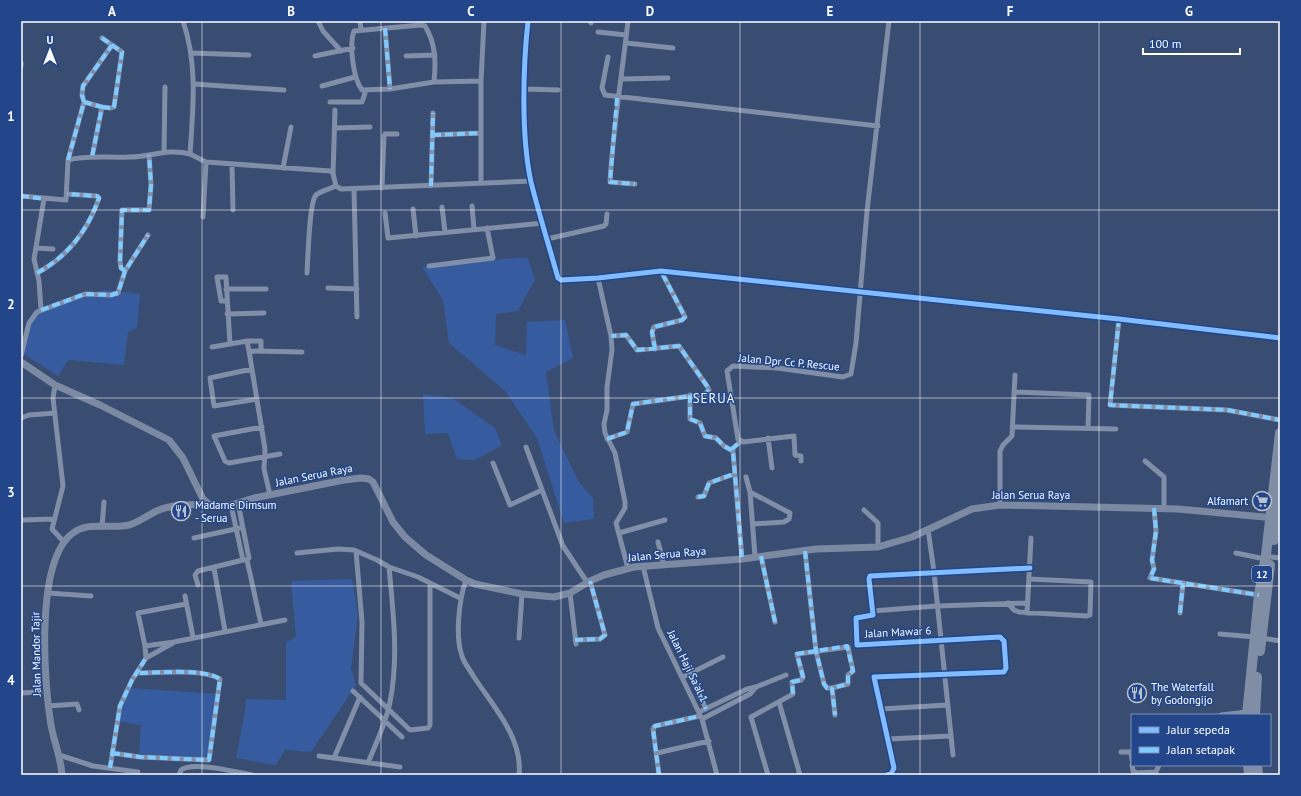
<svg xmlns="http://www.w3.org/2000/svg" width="1301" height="796" font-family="'PT Sans',sans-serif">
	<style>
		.green { fill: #365c9f }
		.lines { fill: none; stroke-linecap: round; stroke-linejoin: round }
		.street { stroke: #808ea7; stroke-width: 5 }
		.secondary { stroke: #7b89a3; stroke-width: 7 }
		.highway { stroke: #808ea5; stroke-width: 10 }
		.quiet { stroke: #80caff; stroke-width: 4; stroke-dasharray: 8 4; stroke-linecap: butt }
		.cycleway-casing { stroke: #224689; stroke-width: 8 }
		.cycleway { stroke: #80bcff; stroke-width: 5 }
		.grid { fill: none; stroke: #fff; stroke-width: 1; stroke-opacity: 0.55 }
		.labels { text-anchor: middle; stroke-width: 3; stroke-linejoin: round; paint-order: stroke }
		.shield { fill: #224689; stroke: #bdc8dc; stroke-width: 1 }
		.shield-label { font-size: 10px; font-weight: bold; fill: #fff }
		.street-label { font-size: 11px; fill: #fff; stroke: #224689 }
		.poi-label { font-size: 11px; fill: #fff; stroke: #224689; text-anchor: start }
		.quarter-label { font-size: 13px; letter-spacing: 1px; fill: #fff; stroke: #224689 }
		.neatline { fill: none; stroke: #fff; stroke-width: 1.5 }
		.grid-label { font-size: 13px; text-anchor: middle; font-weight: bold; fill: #fff }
	</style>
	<rect width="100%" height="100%" fill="#394d72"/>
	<path class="green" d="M527,257L535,279L518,311L496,314L495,345L526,355L527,322L565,320L573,358L546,372L554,431L579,482L593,498L594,519L564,523L537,438L505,391L449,343L443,300L422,267Z
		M106,290L140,294L137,328L128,332L124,365L68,360L58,376L24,354L33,311L59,305L79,295Z
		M423,394L452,398L495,428L502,445L475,460L457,459L448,433L425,434Z
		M352,579L358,615L351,669L356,685L311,752L285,750L276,765L236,758L245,711L246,699L286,700V642L296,637L291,581Z
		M128,688L220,694L212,758L139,754L141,725L117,721Z"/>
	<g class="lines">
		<path class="street" d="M183,21C198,65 193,109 190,154L206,162L330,171L333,173L336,186L341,189L531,181
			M318,21L323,31L341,51
			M360,21L361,30
			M528,21C523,67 521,136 531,182C539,214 549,246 558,278L561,280L598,278L661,271L1119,319L1280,338
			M590,21L591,23
			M628,21C622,75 613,128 610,182L635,184
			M21,22V21
			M385,28L390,89
			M598,32L626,35
			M102,38L122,52L114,107L111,108L102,107
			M626,43L673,48
			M191,53L249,55
			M315,56L353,48
			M406,56L435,55
			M608,57L602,88L605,95L878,126
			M21,63V66
			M621,79L668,78
			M434,82C436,62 436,44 425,26L421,25L354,31C349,45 353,78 362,90L390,89L434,82L481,81
			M194,84L284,90
			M322,86L355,77
			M525,89L558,90
			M84,102L102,107L92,157
			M330,102H362L366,90
			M335,128L370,127
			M433,135L481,133
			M164,152L165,87
			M68,160L84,102L82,95L83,86L112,45
			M232,165L233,210
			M283,168L291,127
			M333,175L335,110
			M481,183V81L484,21
			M431,186L433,113
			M382,188L384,136L385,134H397
			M354,189L357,317
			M21,196L66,200L68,160C88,155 108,158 129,157C150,157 168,148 190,154
			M472,206L474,229
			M442,207L445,232
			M413,209L416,236
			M385,213L388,238L543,223
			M203,217L206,162
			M547,239L604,226L606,224L607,214
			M36,248L53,249
			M429,266L493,258L487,228
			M125,271L121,268L120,261L122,210H149L151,185L149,155
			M37,273C67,257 88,230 99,198L97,196L67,194
			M307,273C308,260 309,202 316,195C321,191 329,189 336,186
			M598,278L611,336L612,350L607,387V410L604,424L605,433L615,453L625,502V508L616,523L617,527L628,568
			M328,288L357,289
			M226,289H266
			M226,301H221L217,277H226L230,344L247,341L249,351L265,449L264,469L270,495
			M41,310L39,281L34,259L44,199
			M227,314L264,313
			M1119,319L1110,405L1227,410L1280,420
			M247,341H261V351
			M212,347L230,344
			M655,349L652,332L654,327L682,320L685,317L661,271
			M249,351L302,352
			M21,356L29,323L37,312L85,294L111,295L118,293L125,271L148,235
			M252,369L210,378L214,406L257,399
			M55,385L53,398L63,486L52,529L64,542
			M1015,392L1089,395L1088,428
			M690,395V419L700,423L705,436L716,438L724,446L733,451L742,559
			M21,418L29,415L55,413
			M262,427L214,436L225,461L229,463L280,454
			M1012,427L1116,429
			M768,438L772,468
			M607,439L627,432L633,404L705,394L709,390L707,386L679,346L637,350L626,335L611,336
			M526,447L563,546L587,582
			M732,449L741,441
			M801,461V456L795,455L794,436L743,442L738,439L727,371L733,366L777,368L843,377L851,374L856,343L867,211L889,21
			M1145,461L1164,477V508
			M493,463L510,505L542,490
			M746,477L750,492L755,556
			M750,492L790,513L789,519L784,522L753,524
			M698,497L704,496L709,483L734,474
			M238,503L249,558L247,560L261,624
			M231,505L243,560H246
			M1000,505V451L1003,445L1012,436L1015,375
			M1154,508L1156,531L1152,560L1154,569L1150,578L1259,595
			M864,510L878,523V547
			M21,520L55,519
			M102,527L104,502
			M928,529L934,572L953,755
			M619,533L665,520
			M194,538L240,528
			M658,542L664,565
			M356,551L362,622L361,683L410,730L428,728L430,725V583
			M805,551L816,651L824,684L827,688H832
			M297,553L338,549L354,550L377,560L389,567L418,577L460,598
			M1236,553L1265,559
			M761,556L775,622
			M1271,557L1280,558
			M643,566L658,628L702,719L717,775
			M214,568L225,631
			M466,580C459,599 455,637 462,656C464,663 470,670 474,677C493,706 523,738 519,775
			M198,585L195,575L198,571L243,560
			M48,593L91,596
			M570,593L576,644
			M185,596L193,637
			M1008,603L1014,610L1019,612L1087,616L1090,615L1091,582L1029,579
			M872,611L937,606L1027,603
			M1027,613L1031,538
			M1180,613L1183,583
			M1220,634L1255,637
			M519,638L522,594
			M1262,638L1280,641
			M575,640L600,639L605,635L590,581
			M145,646L174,642L285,620
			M146,658L173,643
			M690,674L706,709
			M683,677L723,657
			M353,691L402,737
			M21,693L40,692
			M779,702L800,775
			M48,706L77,704L79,710
			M881,709L947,705
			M699,712L747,689L756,687L786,675
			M1221,715L1247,712
			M702,719L750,694L756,687
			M888,739L950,736
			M1121,752H1132
			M1131,752L1132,760
			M112,753L140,757L209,760L220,679C203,668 158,673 137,673
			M657,753L709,741
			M59,755L93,766L138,772
			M319,756L400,767
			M334,758L360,697
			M368,763C376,743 386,723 390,702C399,658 393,611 389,567
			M1132,765L1133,771L1137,773L1156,772L1159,765
			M110,768L120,706L132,680L146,658L145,646L138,613L186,604
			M179,775L181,770C193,761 236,772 252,775
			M659,775L653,729L655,726L700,716
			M768,775L751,717L793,694L792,682L801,680L803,677L797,654L848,647L853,671L848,675V684L832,688L835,715
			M887,775L891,774L894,768L874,677L1004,672L1006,668L1004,641L1000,637L857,645L856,618L873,615L869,579L870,576L1030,568"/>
		<path class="secondary" d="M21,362L55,385L100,405L169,440L183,458L203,499L211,506L231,505L254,498L344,480L361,478L369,479L373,482L393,522L405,537L426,555L466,580L475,584L522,594L554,597L570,593L590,581L604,575L634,567L742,559L816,549L878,547L912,537L972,509L1000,505L1178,509L1274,518
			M62,775C61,758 54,742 51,725C44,683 34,555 76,531C91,522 112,529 129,525C140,522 149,514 159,510C173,504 192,505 207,504"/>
		<path class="highway" d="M1274,540L1280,492
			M1260,651L1270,565
			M1247,715L1259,595L1266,555L1280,433
			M1255,715L1257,677
			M1248,765L1249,775
			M1257,765L1258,775"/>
		<path class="quiet" d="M21,22V21
			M385,28L390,89
			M102,38L122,52L114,107L111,108L102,107
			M21,63V66
			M617,98L610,182L635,184
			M84,102L102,107L92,157
			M433,135L481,133
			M68,160L84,102L82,95L83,86L112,45
			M431,186L433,113
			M21,196L44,199
			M125,271L121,268L120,261L122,210H149L151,185L149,155
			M37,273C67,257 88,230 99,198L97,196L67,194
			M41,310L85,294L111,295L118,293L125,271L148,235
			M1119,319L1110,405L1227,410L1280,420
			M655,349L652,332L654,327L682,320L685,317L661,271
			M690,395V419L700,423L705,436L716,438L724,446L733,451L742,559
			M607,439L627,432L633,404L705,394L709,390L707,386L679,346L637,350L626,335L611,336
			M732,449L741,441
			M698,497L704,496L709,483L734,474
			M1154,508L1156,531L1152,560L1154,569L1150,578L1259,595
			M805,551L816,651L824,684L827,688H832
			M761,556L775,622
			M1180,613L1183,583
			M575,640L600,639L605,635L590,581
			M690,674L706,709
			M793,694L792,682L801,680L803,677L797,654L847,646L853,671L848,675V684L832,688L835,715
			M112,753L140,757L209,760L220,679C203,668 158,673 137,673
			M110,768L120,706L132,680L146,658
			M659,775L653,729L655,726L700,716"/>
		<defs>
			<path id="cycleway" d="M528,21C523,67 521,136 531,182C539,214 549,246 558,278L561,280L598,278L661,271L1119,319L1280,338
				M887,775L891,774L894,768L874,677L1004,672L1006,668L1004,641L1000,637L857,645L856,618L873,615L869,579L870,576L1030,568"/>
		</defs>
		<use href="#cycleway" class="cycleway-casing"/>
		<use href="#cycleway" class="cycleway"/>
	</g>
	<path class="grid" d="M202,21V775M381,21V775M561,21V775M740,21V775M920,21V775M1099,21V775M21,210H1280M21,398H1280M21,586H1280"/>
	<defs>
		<symbol id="supermarket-ring" viewBox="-11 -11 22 22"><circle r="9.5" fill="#224689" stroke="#bac1ce" stroke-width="1.5"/><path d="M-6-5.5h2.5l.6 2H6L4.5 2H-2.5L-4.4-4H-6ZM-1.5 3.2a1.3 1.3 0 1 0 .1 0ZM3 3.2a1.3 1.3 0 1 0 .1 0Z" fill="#bac1ce"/></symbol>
		<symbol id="restaurant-ring" viewBox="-11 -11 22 22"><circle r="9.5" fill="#224689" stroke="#bac1ce" stroke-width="1.5"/><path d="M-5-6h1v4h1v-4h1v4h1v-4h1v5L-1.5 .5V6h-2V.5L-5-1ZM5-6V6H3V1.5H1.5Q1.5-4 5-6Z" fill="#bac1ce"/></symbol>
	</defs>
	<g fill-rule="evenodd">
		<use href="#supermarket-ring" x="1251" y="490" width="22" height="22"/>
		<use href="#restaurant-ring" x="170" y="500" width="22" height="22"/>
		<use href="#restaurant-ring" x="1126" y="682" width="22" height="22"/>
	</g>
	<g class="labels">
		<rect class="shield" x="1252" y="566" width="20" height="16" rx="3"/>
		<g class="shield-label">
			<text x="1262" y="578">12</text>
		</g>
		<g class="street-label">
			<text transform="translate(789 362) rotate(5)" y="4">Jalan Dpr Cc P. Rescue</text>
			<text transform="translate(314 475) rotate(-11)" y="4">Jalan Serua Raya</text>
			<text x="1031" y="499">Jalan Serua Raya</text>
			<text transform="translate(667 554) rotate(-5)" y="4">Jalan Serua Raya</text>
			<text transform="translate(898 632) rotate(-3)" y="4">Jalan Mawar 6</text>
			<text transform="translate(36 654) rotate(-91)" y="4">Jalan Mandor Tajir</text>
			<text transform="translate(688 666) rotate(64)" y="4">Jalan Haji Sa'al 1</text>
		</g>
		<g class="poi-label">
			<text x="1248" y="505" text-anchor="end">Alfamart</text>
			<text x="195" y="509">Madame Dimsum<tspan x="195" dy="13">- Serua</tspan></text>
			<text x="1151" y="691">The Waterfall<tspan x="1151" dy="13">by Godongijo</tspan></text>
		</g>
		<g class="quarter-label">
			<text x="714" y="403">SERUA</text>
		</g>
	</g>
	<rect width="1301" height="796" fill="none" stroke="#224689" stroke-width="44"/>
	<rect x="1131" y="714" width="140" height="52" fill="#224689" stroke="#7a90b8"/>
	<rect x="1139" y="727" width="20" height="6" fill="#80bcff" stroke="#7a90b8"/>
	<text x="1167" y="734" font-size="12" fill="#ffffff">Jalur sepeda</text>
	<rect x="1139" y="747" width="20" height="6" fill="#80caff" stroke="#7a90b8"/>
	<text x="1167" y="754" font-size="12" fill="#ffffff">Jalan setapak</text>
	<g transform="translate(50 50)" stroke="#224689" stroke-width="3" paint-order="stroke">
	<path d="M0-3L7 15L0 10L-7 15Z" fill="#ffffff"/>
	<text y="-6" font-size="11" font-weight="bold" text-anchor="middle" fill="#ffffff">U</text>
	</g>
	<path d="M1143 48v6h97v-6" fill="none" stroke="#ffffff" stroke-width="2"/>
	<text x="1149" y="48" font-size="12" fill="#ffffff" stroke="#224689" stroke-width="3" paint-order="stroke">100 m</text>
	<rect x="22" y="22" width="1257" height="752" class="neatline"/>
	<g class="grid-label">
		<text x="112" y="16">A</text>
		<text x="291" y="16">B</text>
		<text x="471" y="16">C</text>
		<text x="650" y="16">D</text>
		<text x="830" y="16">E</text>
		<text x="1010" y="16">F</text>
		<text x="1189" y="16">G</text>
		<text x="11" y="121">1</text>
		<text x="11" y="309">2</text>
		<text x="11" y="497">3</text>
		<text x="11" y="685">4</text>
	</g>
</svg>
